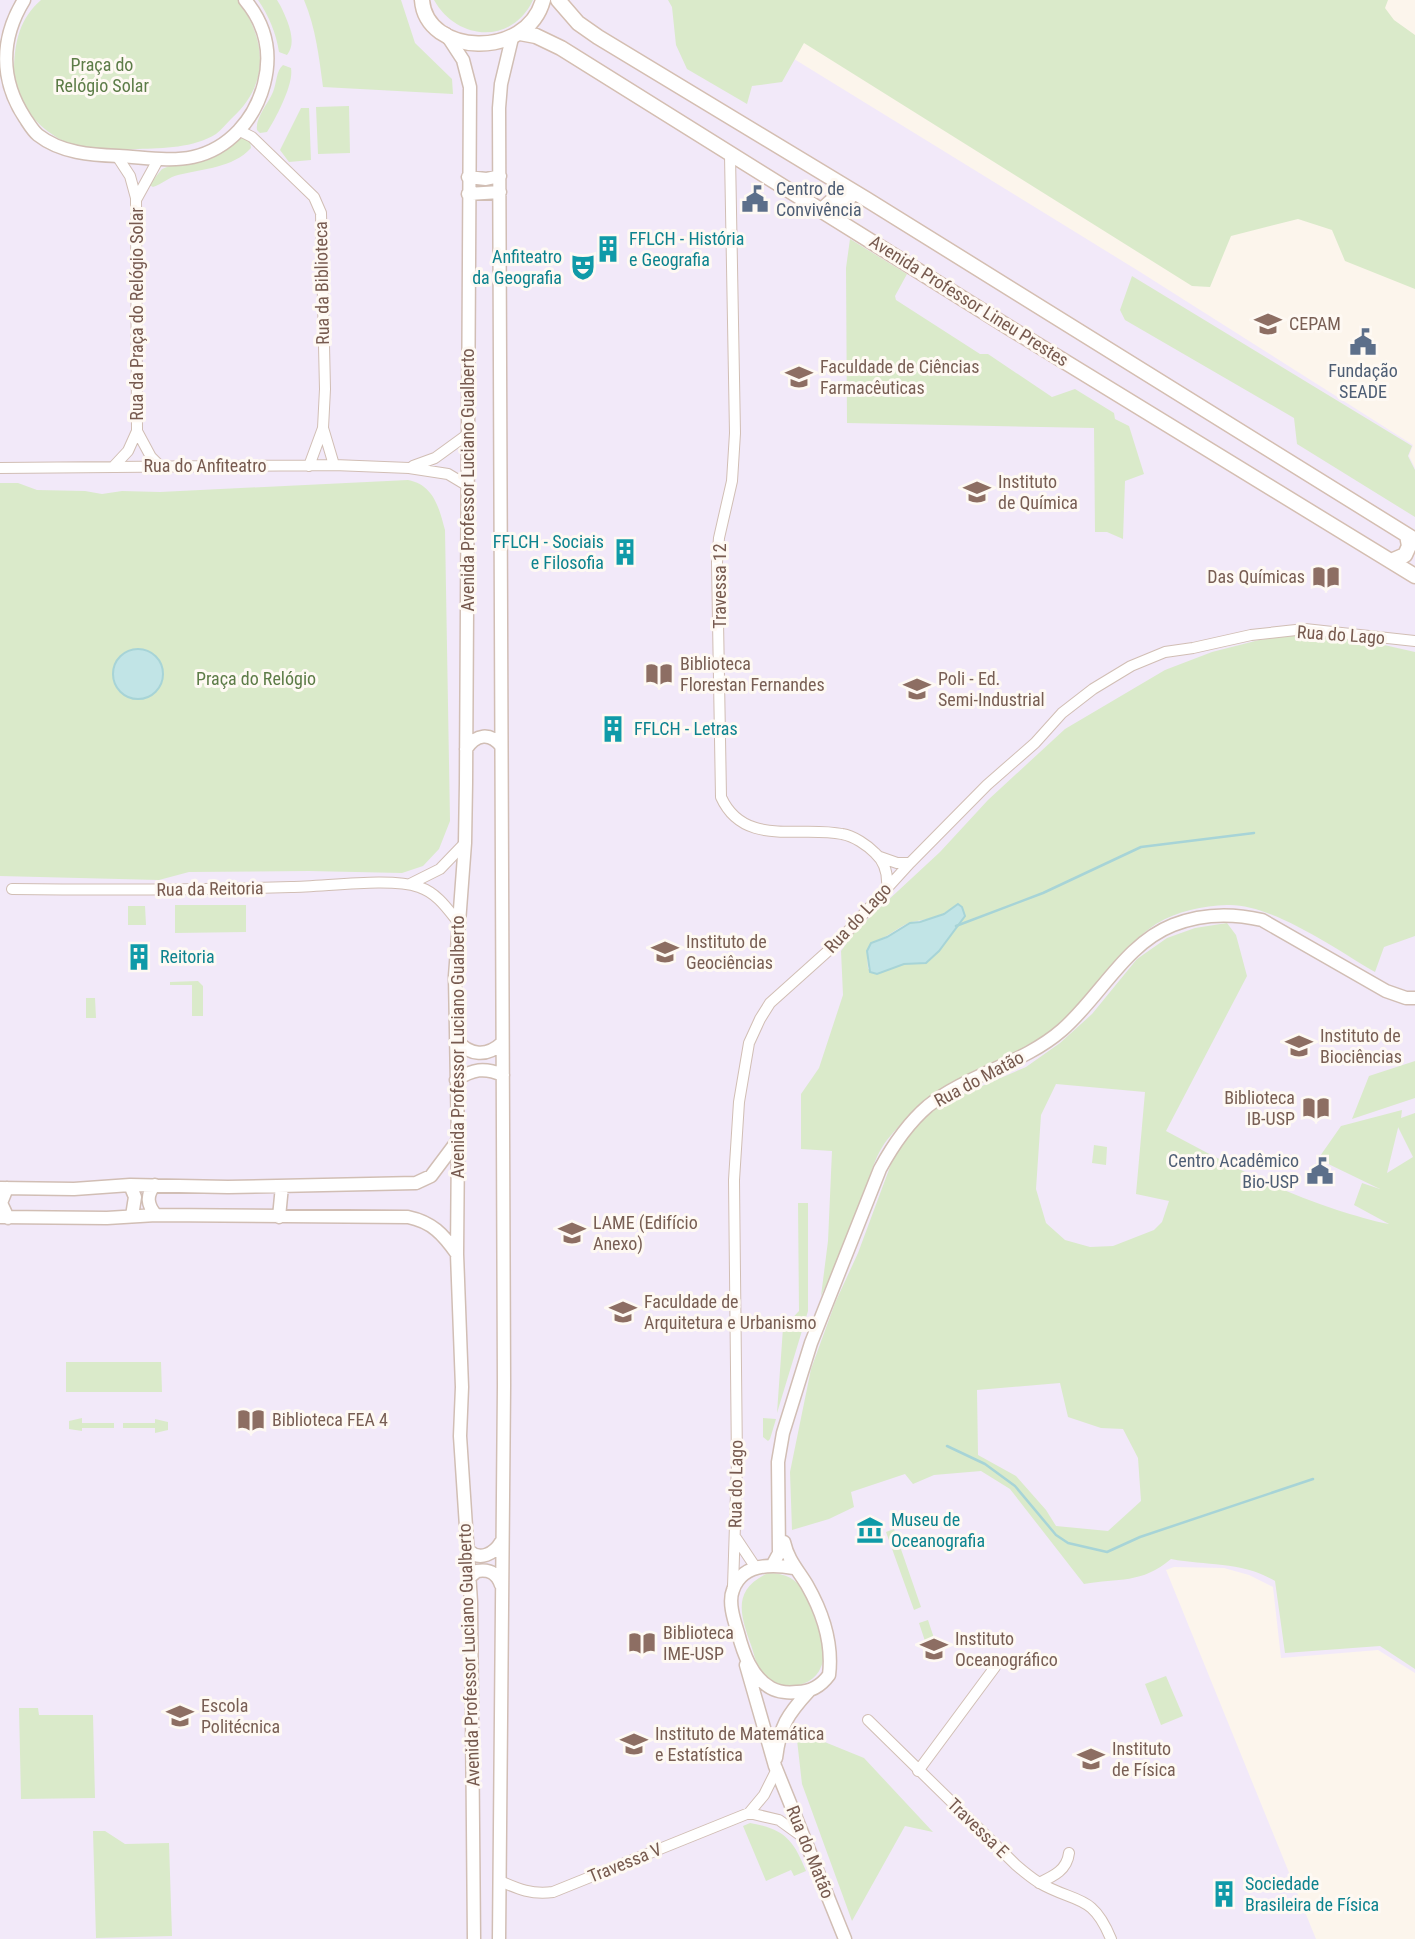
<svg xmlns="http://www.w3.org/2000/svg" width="1415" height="1939" font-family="'Roboto Condensed',sans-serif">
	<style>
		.education { fill: #f2e9f9 }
		.green { fill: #daeaca; fill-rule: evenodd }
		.water { fill: #c1e4e6; stroke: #a7d4d7; stroke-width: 2 }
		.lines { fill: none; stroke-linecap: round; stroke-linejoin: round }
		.stream { stroke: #a7d4d7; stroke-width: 2.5 }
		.minor-casing { stroke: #d1beb4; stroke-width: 12 }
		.tertiary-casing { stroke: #d1beb4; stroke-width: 15 }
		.secondary-casing { stroke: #d4beb1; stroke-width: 17 }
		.minor { stroke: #fff; stroke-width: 10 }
		.tertiary { stroke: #fff; stroke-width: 12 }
		.secondary { stroke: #fff; stroke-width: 14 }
		.labels { text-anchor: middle; stroke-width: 6; stroke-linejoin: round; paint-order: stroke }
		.park-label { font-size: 18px; fill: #5c7c47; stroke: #fef9f3 }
		.service-label { font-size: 18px; fill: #4e5e75; stroke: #fef9f3; text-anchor: start }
		.culture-label { font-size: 18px; fill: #0d838f; stroke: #fef9f3; text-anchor: start }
		.street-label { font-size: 18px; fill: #775a4f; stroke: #fef9f3 }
		.education-label { font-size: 18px; fill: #785e54; stroke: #fef9f3; text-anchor: start }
	</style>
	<rect width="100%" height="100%" fill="#fcf5ec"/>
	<path class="education" d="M0,0H698L1137,270L1413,445L1409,456L1415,468V1673L1378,1650L1281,1658L1273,1587L1249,1575L1224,1568L1174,1567L1166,1570L1316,1939H0Z"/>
	<path class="green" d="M41,0H238C267,41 270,84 231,119C226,124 221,130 216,134C194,148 163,148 138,149C124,149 109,154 96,152C53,145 13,111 14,67C15,41 20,18 41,0Z
		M258,0H277L280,5C287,19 298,42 287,55L279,52C276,33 269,16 258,0Z
		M304,0H401L415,43L452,79L453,94L323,87C319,57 316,29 304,0Z
		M434,0H533C512,45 457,41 434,0Z
		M668,0H1388L1385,8L1394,20L1415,35V289L1345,261L1332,230L1298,219L1231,236L1210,287L1192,286L804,43L782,82L752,86L747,104L687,69L676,45L672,7Z
		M283,65L291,68C294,84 276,118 267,132L260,133L257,130C255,118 268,104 273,92C277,82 276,71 283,65Z
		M349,106L350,153L318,154L316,107Z
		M301,108H309L311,160L289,162L280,150Z
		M242,137L250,141L251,148C233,168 202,169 178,175C169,177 162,184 153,187L149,185L162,169Z
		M850,239L907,274L895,296L896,300L980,354H988L1052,397L1075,389L1114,413L1115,419L1129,426L1144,474L1125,481L1123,539L1107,532H1095L1094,428L847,423L846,268Z
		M1132,276L1412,446L1408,456L1415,470V517L1297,444L1294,418L1125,320L1120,310Z
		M408,480C434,485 439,508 445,530L450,821L439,849L423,866L402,873L309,871L189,872L159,880L0,876V483H18L37,490L85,491L102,494L122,491L160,492Z
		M1304,634L1349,637L1415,652V936L1384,947L1375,972C1337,950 1271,903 1227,905C1203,906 1177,911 1156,924C1121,947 1102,984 1073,1013C1039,1046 991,1061 951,1085C926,1099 904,1119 887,1140C871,1161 867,1190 858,1214C847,1242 834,1269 821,1296L828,1241L832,1151L801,1149V1094L819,1068L843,995L841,951L857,929L940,852L988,800L1065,729L1165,670L1212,652L1259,640ZM950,909C944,930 944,960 918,964C914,964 910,963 906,964C887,968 892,974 868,969L867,952L871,943C886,939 900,925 912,922C926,919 938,919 950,909Z
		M175,905H246V932L175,933Z
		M128,906H145L146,925H128Z
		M1227,923L1236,935L1247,976L1166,1131C1222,1161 1276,1190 1337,1210C1354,1215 1371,1221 1389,1224L1354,1205L1362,1183L1380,1189L1318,1159L1341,1126L1402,1110L1401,1118L1415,1113V1669L1380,1646L1285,1653L1275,1581C1242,1561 1207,1566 1171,1559C1142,1584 1118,1578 1084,1584L1010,1489L981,1471L934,1475L913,1484L905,1474L851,1492L854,1507L829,1519L792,1530L790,1472L811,1369L835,1303L858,1253L894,1156L912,1131L936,1108L961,1095L1026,1067L1060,1043L1092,1014L1137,959L1167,938L1195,928ZM1056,1084L1145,1092L1136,1194L1169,1201L1162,1222L1154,1230L1113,1246L1090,1247L1065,1240L1046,1223L1036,1189L1041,1115ZM1398,1127L1413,1157L1387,1173L1398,1128ZM1060,1383L1068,1417L1101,1428L1123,1429L1138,1458L1141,1501L1108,1531L1056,1526L1046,1510L1016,1476L978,1455L977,1390Z
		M198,981L203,986V1016H192V985H170V982Z
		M86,998H95L96,1018H86Z
		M1415,1061V1098L1352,1119L1369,1076Z
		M1094,1145L1107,1147L1106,1165L1092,1163Z
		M798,1203H808V1311L777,1413L783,1328L799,1311Z
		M66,1362H161L162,1392H66Z
		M82,1418V1423H114V1428H82V1431L69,1429V1421Z
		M763,1418L776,1419L770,1439L768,1441L763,1437Z
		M155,1419L168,1422V1430L155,1433V1428H123V1423H155Z
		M894,1529L921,1607L914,1610L886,1532Z
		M768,1573C805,1573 809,1601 819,1631C823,1643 827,1654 821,1667C813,1688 783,1691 767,1678C757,1670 755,1657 751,1645C740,1614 732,1590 768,1573Z
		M928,1620L939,1653L930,1656L919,1623Z
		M1166,1676L1183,1716L1161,1725L1145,1684Z
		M19,1708H38L39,1715H93L95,1798L21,1799Z
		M805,1734L864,1758L933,1832L905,1826L852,1921L802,1784L797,1740Z
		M750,1823C784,1829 793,1839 806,1871L794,1876L791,1870L766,1881L743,1826Z
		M93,1831H105L125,1844L169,1843L172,1936L96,1938Z"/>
	<path class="water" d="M113 674a25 25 0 1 1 50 0a25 25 0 1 1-50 0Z
		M958,904L962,907L965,916L939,951L926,963L904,964L877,974L870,972L867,951L871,943L887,937L910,923L920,922L944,914Z"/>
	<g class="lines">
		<path class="stream" d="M956,926L1043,893L1141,847L1254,833
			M947,1446L985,1464L1015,1486L1056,1535L1068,1543L1107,1552L1140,1537L1313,1479"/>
		<defs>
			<path id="minor" d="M240,131L252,137L314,197L321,213L325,389L323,428L334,465
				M730,155L735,433L732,481L719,538L717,562L721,797C744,848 800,825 842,834C854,836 867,845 875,853C885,862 888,873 887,887
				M137,198L159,158
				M137,431L151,457L161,467
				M114,466L128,451L137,431L136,198L130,176L117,156
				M309,466L323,428
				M413,466L435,458L468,434
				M0,468L334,465L409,468L448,474L468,486
				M880,857L897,863H910
				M410,884L440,869L465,843
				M12,889C105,890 198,890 291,887C324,887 390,877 419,887C437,893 447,908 458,922
				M736,1538L756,1568
				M733,1587L737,1462L734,1180L739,1102L749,1043L760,1019L770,1003L838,942L910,863L987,785L1035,743L1062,713L1093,689L1131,666L1165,652L1193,648L1251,635L1305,629L1415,641
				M868,1720L1016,1865C1023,1871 1030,1877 1038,1882C1075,1904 1092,1892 1111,1939
				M918,1771L995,1667
				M749,1813L779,1820L804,1838
				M500,1881C518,1889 532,1895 553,1892L749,1813L764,1795L777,1769
				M1039,1883C1054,1876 1067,1870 1069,1853"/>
			<path id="tertiary" d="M24,0C0,39 0,80 25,118C29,124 33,131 38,135C61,153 91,155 119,156C142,157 170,162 193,157C229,149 255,119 264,84C272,53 266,25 245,0
				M446,34L463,60L470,87L466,783L465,843L455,976L458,1140L457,1254L462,1387L460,1436L471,1602L474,1939
				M468,177L486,179L500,176
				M468,194L500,192
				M466,749C476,734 490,732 501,746
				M456,1040C470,1056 487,1057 502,1043
				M456,1080C473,1069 484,1067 503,1075
				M130,1185L135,1197L132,1216
				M155,1185C146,1195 147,1205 156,1215
				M0,1188L74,1189L130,1185L228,1187L416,1183L431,1176L458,1140
				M7,1188L1,1203L8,1218
				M0,1217L107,1218L156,1215L408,1217C432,1222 443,1234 457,1254
				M279,1217L282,1186
				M784,1542C788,1560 798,1570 807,1585C823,1613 833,1643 829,1675C821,1686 811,1692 797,1692C789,1693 778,1692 771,1688C751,1677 743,1652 738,1633C734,1620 728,1602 733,1590C742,1563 772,1564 794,1568
				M469,1551C480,1561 494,1554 501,1542
				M773,1564L779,1553L778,1462L783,1433L811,1343L880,1169C893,1145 907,1124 928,1106C968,1074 1023,1064 1062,1030C1100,997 1125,944 1173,925C1203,913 1232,913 1262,920L1386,991L1406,998H1415
				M470,1577L477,1571C489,1569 497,1573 501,1585
				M746,1665L775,1766L845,1939
				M776,1758C780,1726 787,1715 809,1691
				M499,1939L504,1386L499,108L501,84L512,38"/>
			<path id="secondary" d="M422,0C426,56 527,60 543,0
				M558,0L578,23L598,37L866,199L1415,540
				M520,33L536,36L561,48L1013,330L1415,576
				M822,210L834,199L839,183
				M837,219L840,208L854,192
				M1391,561L1405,555L1409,546L1407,535"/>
		</defs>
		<use href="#minor" class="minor-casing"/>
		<use href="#tertiary" class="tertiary-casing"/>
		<use href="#secondary" class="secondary-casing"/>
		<use href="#minor" class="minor"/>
		<use href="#tertiary" class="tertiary"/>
		<use href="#secondary" class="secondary"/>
	</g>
	<defs>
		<symbol id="civic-bare" viewBox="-9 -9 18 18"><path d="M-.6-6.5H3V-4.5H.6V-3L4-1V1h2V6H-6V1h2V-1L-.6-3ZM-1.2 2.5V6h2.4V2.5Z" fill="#5c6f8a" stroke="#fef9f3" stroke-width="2.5" paint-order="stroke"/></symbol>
		<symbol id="building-bare" viewBox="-9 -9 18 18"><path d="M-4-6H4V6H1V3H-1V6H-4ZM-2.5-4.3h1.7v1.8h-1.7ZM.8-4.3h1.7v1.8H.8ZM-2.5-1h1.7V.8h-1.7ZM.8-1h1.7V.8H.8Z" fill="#0f9aa8" stroke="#fef9f3" stroke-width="2.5" paint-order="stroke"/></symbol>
		<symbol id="theatre-bare" viewBox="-9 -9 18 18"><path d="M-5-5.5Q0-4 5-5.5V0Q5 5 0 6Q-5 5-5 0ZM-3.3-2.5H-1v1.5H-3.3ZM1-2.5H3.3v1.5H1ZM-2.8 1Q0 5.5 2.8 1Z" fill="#0f9aa8" stroke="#fef9f3" stroke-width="2.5" paint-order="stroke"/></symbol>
		<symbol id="university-bare" viewBox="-9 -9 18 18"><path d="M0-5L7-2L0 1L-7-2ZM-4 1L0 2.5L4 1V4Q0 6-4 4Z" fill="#8d6e63" stroke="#fef9f3" stroke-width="2.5" paint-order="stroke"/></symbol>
		<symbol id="library-bare" viewBox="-9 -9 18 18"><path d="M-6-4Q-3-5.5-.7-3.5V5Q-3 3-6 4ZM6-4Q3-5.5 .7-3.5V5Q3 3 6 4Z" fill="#8d6e63" stroke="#fef9f3" stroke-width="2.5" paint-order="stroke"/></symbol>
		<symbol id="museum-bare" viewBox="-9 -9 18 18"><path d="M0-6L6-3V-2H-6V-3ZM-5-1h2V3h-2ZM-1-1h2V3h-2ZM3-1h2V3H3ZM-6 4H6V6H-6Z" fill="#0f9aa8" stroke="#fef9f3" stroke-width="2.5" paint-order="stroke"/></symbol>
	</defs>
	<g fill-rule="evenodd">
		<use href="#civic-bare" x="736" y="180" width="38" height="38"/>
		<use href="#building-bare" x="589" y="230" width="38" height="38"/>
		<use href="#theatre-bare" x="564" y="248" width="38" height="38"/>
		<use href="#university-bare" x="1249" y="305" width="38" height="38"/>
		<use href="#civic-bare" x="1344" y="323" width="38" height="38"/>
		<use href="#university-bare" x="780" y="358" width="38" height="38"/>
		<use href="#university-bare" x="958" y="473" width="38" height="38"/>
		<use href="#building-bare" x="606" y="533" width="38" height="38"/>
		<use href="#library-bare" x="1307" y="558" width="38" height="38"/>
		<use href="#library-bare" x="640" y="655" width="38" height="38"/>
		<use href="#university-bare" x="898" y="670" width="38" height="38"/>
		<use href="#building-bare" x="594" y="710" width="38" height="38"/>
		<use href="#university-bare" x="646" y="933" width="38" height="38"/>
		<use href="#building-bare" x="120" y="938" width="38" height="38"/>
		<use href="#university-bare" x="1280" y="1027" width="38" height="38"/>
		<use href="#library-bare" x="1297" y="1089" width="38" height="38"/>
		<use href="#civic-bare" x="1301" y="1152" width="38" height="38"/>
		<use href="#university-bare" x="553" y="1214" width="38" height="38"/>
		<use href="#university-bare" x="604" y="1293" width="38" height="38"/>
		<use href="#library-bare" x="232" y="1401" width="38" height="38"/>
		<use href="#museum-bare" x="851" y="1511" width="38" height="38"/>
		<use href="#library-bare" x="623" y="1624" width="38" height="38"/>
		<use href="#university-bare" x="915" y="1630" width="38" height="38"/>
		<use href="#university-bare" x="161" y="1697" width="38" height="38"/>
		<use href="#university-bare" x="615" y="1725" width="38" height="38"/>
		<use href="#university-bare" x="1072" y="1740" width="38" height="38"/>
		<use href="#building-bare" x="1205" y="1875" width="38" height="38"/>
	</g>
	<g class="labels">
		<g class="park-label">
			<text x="102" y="71">Praça do<tspan x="102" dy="21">Relógio Solar</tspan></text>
			<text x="256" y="685">Praça do Relógio</text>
		</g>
		<g class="service-label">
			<text x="776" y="195">Centro de<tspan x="776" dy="21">Convivência</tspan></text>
			<text x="1363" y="377" text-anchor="middle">Fundação<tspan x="1363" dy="21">SEADE</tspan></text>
			<text x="1299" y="1167" text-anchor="end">Centro Acadêmico<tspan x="1299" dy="21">Bio-USP</tspan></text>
		</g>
		<g class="culture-label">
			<text x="629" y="245">FFLCH - História<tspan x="629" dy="21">e Geografia</tspan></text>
			<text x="562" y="263" text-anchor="end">Anfiteatro<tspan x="562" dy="21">da Geografia</tspan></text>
			<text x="604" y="548" text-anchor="end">FFLCH - Sociais<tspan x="604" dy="21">e Filosofia</tspan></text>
			<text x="634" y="735">FFLCH - Letras</text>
			<text x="160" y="963">Reitoria</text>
			<text x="891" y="1526">Museu de<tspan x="891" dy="21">Oceanografia</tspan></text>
			<text x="1245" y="1890">Sociedade<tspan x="1245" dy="21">Brasileira de Física</tspan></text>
		</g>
		<g class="street-label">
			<text transform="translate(322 283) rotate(-91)" y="6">Rua da Biblioteca</text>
			<text transform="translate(969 301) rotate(32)" y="6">Avenida Professor Lineu Prestes</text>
			<text transform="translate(137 314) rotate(-90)" y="6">Rua da Praça do Relógio Solar</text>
			<text x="205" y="472">Rua do Anfiteatro</text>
			<text transform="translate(468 480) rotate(-90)" y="6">Avenida Professor Luciano Gualberto</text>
			<text transform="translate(720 586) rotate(-90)" y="6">Travessa 12</text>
			<text transform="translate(1341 635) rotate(4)" y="6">Rua do Lago</text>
			<text transform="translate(210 889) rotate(-1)" y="6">Rua da Reitoria</text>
			<text transform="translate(858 918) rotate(-47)" y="6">Rua do Lago</text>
			<text transform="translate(458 1047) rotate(-90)" y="6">Avenida Professor Luciano Gualberto</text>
			<text transform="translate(979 1079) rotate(-28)" y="6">Rua do Matão</text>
			<text transform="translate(736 1484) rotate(-89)" y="6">Rua do Lago</text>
			<text transform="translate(469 1655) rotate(-92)" y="6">Avenida Professor Luciano Gualberto</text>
			<text transform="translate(978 1828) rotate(44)" y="6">Travessa E</text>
			<text transform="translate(810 1852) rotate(68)" y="6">Rua do Matão</text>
			<text transform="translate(625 1863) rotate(-22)" y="6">Travessa V</text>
		</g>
		<g class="education-label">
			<text x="1289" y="330">CEPAM</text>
			<text x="820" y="373">Faculdade de Ciências<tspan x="820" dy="21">Farmacêuticas</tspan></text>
			<text x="998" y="488">Instituto<tspan x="998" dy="21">de Química</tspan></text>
			<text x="1305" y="583" text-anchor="end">Das Químicas</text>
			<text x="680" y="670">Biblioteca<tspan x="680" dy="21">Florestan Fernandes</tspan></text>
			<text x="938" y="685">Poli - Ed.<tspan x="938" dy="21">Semi-Industrial</tspan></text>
			<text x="686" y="948">Instituto de<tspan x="686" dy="21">Geociências</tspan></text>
			<text x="1320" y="1042">Instituto de<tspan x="1320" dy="21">Biociências</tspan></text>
			<text x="1295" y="1104" text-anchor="end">Biblioteca<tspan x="1295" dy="21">IB-USP</tspan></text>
			<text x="593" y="1229">LAME (Edifício<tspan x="593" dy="21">Anexo)</tspan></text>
			<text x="644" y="1308">Faculdade de<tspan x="644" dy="21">Arquitetura e Urbanismo</tspan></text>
			<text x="272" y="1426">Biblioteca FEA 4</text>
			<text x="663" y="1639">Biblioteca<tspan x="663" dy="21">IME-USP</tspan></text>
			<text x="955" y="1645">Instituto<tspan x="955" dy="21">Oceanográfico</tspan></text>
			<text x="201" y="1712">Escola<tspan x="201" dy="21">Politécnica</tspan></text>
			<text x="655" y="1740">Instituto de Matemática<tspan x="655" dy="21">e Estatística</tspan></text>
			<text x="1112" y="1755">Instituto<tspan x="1112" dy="21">de Física</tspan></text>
		</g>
	</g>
</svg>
